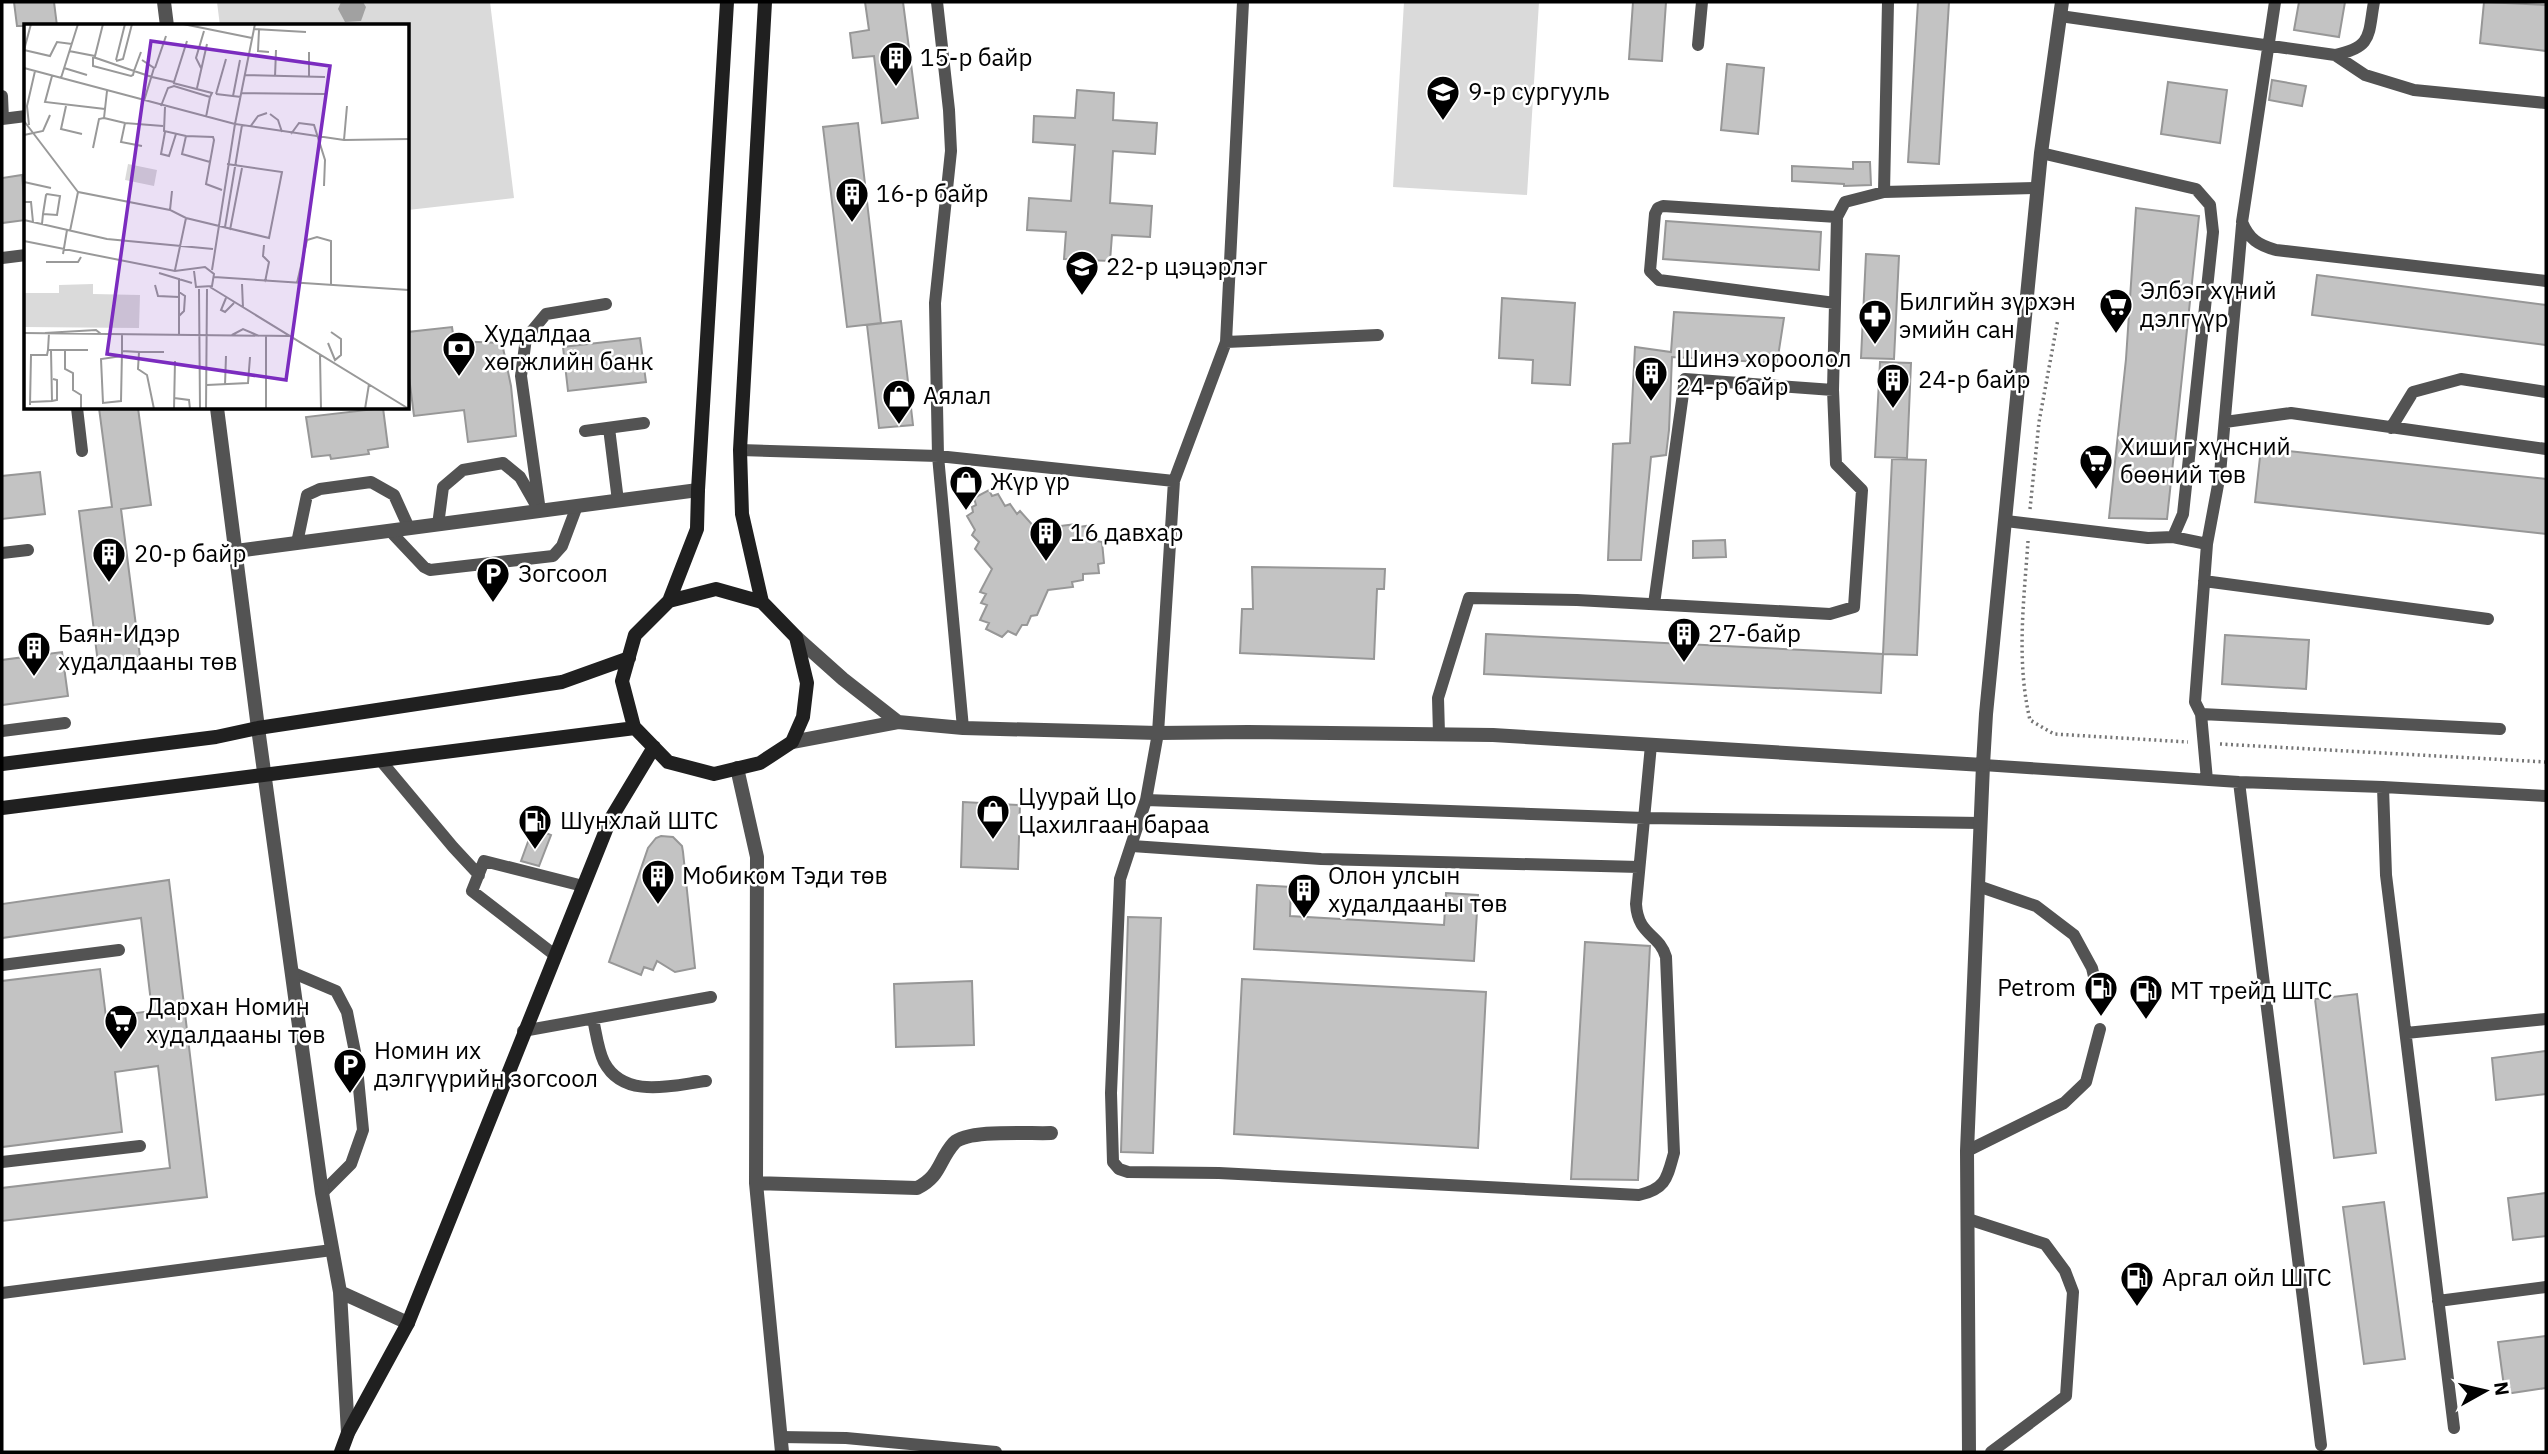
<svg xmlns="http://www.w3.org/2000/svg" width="2548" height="1454" font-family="'IBM Plex Sans',sans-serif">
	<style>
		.green { fill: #dadada }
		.water { fill: #a1a1a1 }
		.building { fill: #c3c3c3; stroke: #979797; stroke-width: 2 }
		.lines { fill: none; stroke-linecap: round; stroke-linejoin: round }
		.path { stroke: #757575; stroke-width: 3.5; stroke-dasharray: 2 3.5; stroke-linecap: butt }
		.service { stroke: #535353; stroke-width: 12 }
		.minor { stroke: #535353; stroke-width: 14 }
		.tertiary { stroke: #535353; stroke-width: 14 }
		.secondary { stroke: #202020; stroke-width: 14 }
		.labels { text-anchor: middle; stroke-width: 5; stroke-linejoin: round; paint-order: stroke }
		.poi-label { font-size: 24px; fill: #000; stroke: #fff; text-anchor: start }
		.inset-road { fill: none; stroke: #999; stroke-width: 2 }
		.view { fill: #7b2cbf; fill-opacity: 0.15; stroke: #7b2cbf; stroke-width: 3.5 }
		.inset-edge { fill: none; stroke: #000; stroke-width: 3.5 }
	</style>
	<rect width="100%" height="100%" fill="#fff"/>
	<path class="green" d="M217,2H490L514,198L408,210V26H220Z
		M1404,2H1539L1527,195L1393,187Z"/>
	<path class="water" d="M341,2H363L366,7L361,21L345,22L338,9Z"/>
	<path class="building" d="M14,2H54L57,26H17Z
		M865,2H903L918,118L882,123L874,56L853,58L850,33L869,30Z
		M1633,2H1666L1662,61L1629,59Z
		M1918,2H1949L1939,164L1908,162Z
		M2299,2H2345L2339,37L2294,30Z
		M2484,2L2546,5V51L2480,43Z
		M1727,64L1764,68L1758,134L1721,130Z
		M2272,80L2306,86L2302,106L2269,100Z
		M2168,82L2227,90L2220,143L2161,134Z
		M1077,90L1114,93L1113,120L1157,123L1155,154L1113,151L1110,203L1152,206L1150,237L1112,235L1110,261L1064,259L1066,232L1027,230L1029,198L1071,201L1075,145L1033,142L1034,116L1075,118Z
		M858,123L881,323L847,327L823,127Z
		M1853,162H1870L1871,185L1844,186V184L1792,181V166L1853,169Z
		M22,175L26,220L2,223V178Z
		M2136,208L2199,216L2167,519L2109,518L2126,359Z
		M1666,221L1821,232L1819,270L1663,259Z
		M1866,254L1899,256L1894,359L1861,358Z
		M2317,275L2546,305V345L2312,315Z
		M1502,298L1575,303L1570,385L1532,383L1533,360L1499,358Z
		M1674,312L1784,318L1777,363L1672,357L1669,430L1666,455L1651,457L1641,560H1608L1613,444L1630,443L1635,347L1671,352Z
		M901,321L913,425L879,428L867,325Z
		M452,327L454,341L502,343L511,386L516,436L468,442L464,410L414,416L408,369V332Z
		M640,338L646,382L568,391L563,347Z
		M1880,362L1911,363L1907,458L1875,457Z
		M99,408H138L151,505L121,509L140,657L98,663L79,511L112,507Z
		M383,408L388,447L368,450L369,454L331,459L330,455L312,457L306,417Z
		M2261,448L2546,479V534L2255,502Z
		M1892,459L1926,460L1917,655L1883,654Z
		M40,472L45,514L2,519V476Z
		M989,490L992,496L998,494L1005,506L1010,504L1017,514L1020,511L1036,529L1076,524L1079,527L1086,526L1087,532L1096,531L1097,541L1102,542L1104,563L1098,564L1099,573L1083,574V580L1072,582L1073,587L1048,590L1037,615L1031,616L1027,625H1022L1016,635L1008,631L1002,637L986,629L989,623L980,620L987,605L981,603L986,594L980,592L992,569L975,549L979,542L972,535L975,530L967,516L973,512L972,507L976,505L974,498Z
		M1725,540L1726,557L1693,558V541Z
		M1252,567L1385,569L1384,589H1377L1374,659L1240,653L1242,609H1253Z
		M1486,634L1883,654L1881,693L1484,674Z
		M2225,635L2309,640L2306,689L2222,684Z
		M62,652L68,696L2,705V660Z
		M963,802L1020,805L1018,869L961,867Z
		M533,828L551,835L539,866L521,861Z
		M661,836L673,837L682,846L683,852L695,968L675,972L657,961L653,970L644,967L641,975L609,962L648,848L656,838Z
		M169,880L207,1197L2,1221V1188L170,1168L158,1066L115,1072L122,1132L2,1147V981L100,969L106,1017L152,1011L141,918L2,938V904Z
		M1257,885L1291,887L1290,916L1444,925L1446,893L1478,895L1474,961L1254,949Z
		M1128,917L1161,918L1153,1153L1121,1152Z
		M1585,942L1650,946L1638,1180L1571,1179Z
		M1242,979L1486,992L1478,1148L1234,1134Z
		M972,981L974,1045L896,1047L894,984Z
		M2357,994L2376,1153L2334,1158L2315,999Z
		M2546,1051V1094L2496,1100L2492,1058Z
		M2546,1193V1236L2513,1240L2508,1198Z
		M2384,1202L2405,1359L2364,1364L2343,1207Z
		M2546,1336V1388L2505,1394L2498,1342Z"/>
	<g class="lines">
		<path class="path" d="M2030,509L2039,422L2058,319
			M2028,541C2024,600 2016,661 2030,720L2054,734L2188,742
			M2220,744L2546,762"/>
		<path class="service" d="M937,2L949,110L951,151L935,303L938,456L963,728
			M2275,2L2242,222C2249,239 2258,245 2276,250L2546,281
			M2060,16L2335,55C2373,47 2368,35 2374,2
			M1698,45L1702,2
			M2335,55L2365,75L2414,90L2546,103
			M2,96L3,119
			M2,119L26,116
			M1884,192L1888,2
			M2,258L26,255
			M1835,303L1659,280L1650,271L1655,214L1658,208L1663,206L1837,217
			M1378,335L1226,342L1174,481L1158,733L1146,800L1120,879L1111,1093L1113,1162L1119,1169L1128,1172L1219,1173L1639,1195C1666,1189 1667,1178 1674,1153L1666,957C1659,933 1638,936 1636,904L1651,745
			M1226,342L1243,2
			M1833,390L1837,217L1845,202L1884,192L2038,188
			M77,408L82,451
			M2225,422L2291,413L2546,449
			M609,428L618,501
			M2391,428L2413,392L2461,379L2546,392
			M585,431L644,423
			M740,450L938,456L1174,481
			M540,511L521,376L526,338L546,314L606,304
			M2006,521L2148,538L2173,537L2183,514L2213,232L2210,205L2196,189L2041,153
			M438,525L443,487L463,470L503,463L520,477L536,505
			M390,531L424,567L430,570L553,556L562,546L577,506
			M2173,537L2207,544L2220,474L2242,225
			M297,543L307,495L320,489L371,482L394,495L409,528
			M2207,544L2195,702L2201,714L2207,780
			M2,553L28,550
			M2204,581L2488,619
			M2201,714L2500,729
			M2,731L65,723
			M1439,734L1438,698L1469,598L1577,600L1830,614L1854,607L1862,490L1836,464L1833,390L1685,379L1654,604
			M381,761L453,847L479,875
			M1983,765L2239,782L2383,787L2546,796
			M2239,782L2321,1445
			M2383,787L2386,875L2454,1428
			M1146,800L1645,818L1981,823
			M1132,846L1321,859L1639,867
			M1978,886L2036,906L2074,935L2092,968L2101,1007
			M556,956L472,891L484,861L583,886
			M2,965L119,950
			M291,972L336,991L347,1012L356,1057L363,1130L351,1164L322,1193
			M593,1019C596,1032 598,1050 604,1062C624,1100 673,1085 706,1081
			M523,1031L711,997
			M2406,1033L2546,1019
			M1967,1151L2064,1103L2086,1082L2100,1029
			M2,1162L140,1146
			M1968,1219L2045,1244L2065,1271L2073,1292L2066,1396L1991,1452
			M2,1293L332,1250
			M2438,1301L2546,1287
			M780,1437L846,1438L996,1452"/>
		<path class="minor" d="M236,551L698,490
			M258,728L322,1193L340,1292L348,1433
			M737,768L757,857L756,1183L782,1452
			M756,1183L917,1188C941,1176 938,1161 954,1143C968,1129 1031,1134 1051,1133
			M340,1292L408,1323
			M1969,1452L1967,1151L1983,765"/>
		<path class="tertiary" d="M164,2L167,26
			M217,408L258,728
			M796,637L843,679L898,722
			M792,742L898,722L963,728L1158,733L1248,732L1493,735L1983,765L1986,714L2041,153L2062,2"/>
		<path class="secondary" d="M716,589L762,602L796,637L807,683L803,717L792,742L760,763L714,774L668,762L634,727L622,681L635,635L669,601Z
			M669,601L697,529L698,490L727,2
			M762,602L742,514L740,450L765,2
			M2,764L216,737L258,728L562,682L629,658
			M2,808L635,728
			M341,1452L348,1433L408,1323L610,820L654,747"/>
	</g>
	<defs>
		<symbol id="building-pin" viewBox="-11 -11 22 30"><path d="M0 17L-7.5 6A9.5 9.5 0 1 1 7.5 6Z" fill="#000" stroke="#fff"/><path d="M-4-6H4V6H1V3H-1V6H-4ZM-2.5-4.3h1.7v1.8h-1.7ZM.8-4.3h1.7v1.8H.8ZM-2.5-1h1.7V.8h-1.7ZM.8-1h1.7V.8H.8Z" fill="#fff"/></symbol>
		<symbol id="school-pin" viewBox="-11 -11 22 30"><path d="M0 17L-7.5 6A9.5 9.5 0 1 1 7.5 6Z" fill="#000" stroke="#fff"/><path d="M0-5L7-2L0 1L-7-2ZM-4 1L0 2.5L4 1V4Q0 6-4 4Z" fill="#fff"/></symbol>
		<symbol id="supermarket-pin" viewBox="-11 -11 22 30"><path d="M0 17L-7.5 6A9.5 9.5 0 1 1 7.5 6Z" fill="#000" stroke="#fff"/><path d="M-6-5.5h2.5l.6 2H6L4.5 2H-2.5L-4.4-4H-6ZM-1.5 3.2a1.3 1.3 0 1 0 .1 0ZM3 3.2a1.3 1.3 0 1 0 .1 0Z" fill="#fff"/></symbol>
		<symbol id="pharmacy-pin" viewBox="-11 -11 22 30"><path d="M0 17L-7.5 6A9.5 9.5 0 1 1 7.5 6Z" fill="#000" stroke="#fff"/><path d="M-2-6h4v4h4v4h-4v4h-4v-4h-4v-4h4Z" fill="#fff"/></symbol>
		<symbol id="bank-pin" viewBox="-11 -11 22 30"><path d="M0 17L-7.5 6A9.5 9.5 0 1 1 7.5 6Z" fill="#000" stroke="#fff"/><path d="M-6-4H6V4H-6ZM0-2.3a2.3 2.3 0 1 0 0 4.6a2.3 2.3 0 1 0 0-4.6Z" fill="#fff"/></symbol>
		<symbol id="shop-pin" viewBox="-11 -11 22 30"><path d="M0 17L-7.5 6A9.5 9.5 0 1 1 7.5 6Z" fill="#000" stroke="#fff"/><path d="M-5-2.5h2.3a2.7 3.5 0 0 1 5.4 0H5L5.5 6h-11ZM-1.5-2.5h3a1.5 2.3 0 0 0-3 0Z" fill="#fff"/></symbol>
		<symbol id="parking-pin" viewBox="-11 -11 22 30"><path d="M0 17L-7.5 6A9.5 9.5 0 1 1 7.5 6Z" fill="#000" stroke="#fff"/><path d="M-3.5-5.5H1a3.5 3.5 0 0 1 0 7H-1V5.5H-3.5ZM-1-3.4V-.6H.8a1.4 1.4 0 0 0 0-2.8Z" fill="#fff"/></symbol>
		<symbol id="fuel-pin" viewBox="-11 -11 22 30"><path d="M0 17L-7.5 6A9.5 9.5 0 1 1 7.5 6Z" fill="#000" stroke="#fff"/><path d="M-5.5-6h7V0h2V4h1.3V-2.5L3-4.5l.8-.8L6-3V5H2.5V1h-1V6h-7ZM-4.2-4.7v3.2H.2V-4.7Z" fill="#fff"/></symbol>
	</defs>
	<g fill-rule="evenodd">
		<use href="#building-pin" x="877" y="39" width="38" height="52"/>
		<use href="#school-pin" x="1424" y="73" width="38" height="52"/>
		<use href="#building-pin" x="833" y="175" width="38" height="52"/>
		<use href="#school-pin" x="1063" y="248" width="38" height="52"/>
		<use href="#supermarket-pin" x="2097" y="286" width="38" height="52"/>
		<use href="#pharmacy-pin" x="1856" y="297" width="38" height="52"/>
		<use href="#bank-pin" x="440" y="329" width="38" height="52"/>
		<use href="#building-pin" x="1632" y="354" width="38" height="52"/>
		<use href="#building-pin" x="1874" y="361" width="38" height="52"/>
		<use href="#shop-pin" x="880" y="377" width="38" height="52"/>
		<use href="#supermarket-pin" x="2077" y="442" width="38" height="52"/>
		<use href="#shop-pin" x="947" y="463" width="38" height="52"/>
		<use href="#building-pin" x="1027" y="514" width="38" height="52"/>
		<use href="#building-pin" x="90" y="535" width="38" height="52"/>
		<use href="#parking-pin" x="474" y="555" width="38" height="52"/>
		<use href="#building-pin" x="1665" y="615" width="38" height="52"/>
		<use href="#building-pin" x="15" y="629" width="38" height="52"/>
		<use href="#shop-pin" x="974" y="792" width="38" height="52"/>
		<use href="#fuel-pin" x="516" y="802" width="38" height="52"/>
		<use href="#building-pin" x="639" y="857" width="38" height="52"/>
		<use href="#building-pin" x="1285" y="871" width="38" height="52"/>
		<use href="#fuel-pin" x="2082" y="969" width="38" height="52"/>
		<use href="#fuel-pin" x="2127" y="972" width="38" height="52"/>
		<use href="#supermarket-pin" x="102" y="1002" width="38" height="52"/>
		<use href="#parking-pin" x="331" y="1046" width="38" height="52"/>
		<use href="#fuel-pin" x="2118" y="1259" width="38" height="52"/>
	</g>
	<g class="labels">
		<g class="poi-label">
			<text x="920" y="66">15-р байр</text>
			<text x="1468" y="100">9-р сургууль</text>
			<text x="876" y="202">16-р байр</text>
			<text x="1106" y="275">22-р цэцэрлэг</text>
			<text x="2140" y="299">Элбэг хүний<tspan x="2140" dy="28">дэлгүүр</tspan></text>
			<text x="1899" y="310">Билгийн зүрхэн<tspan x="1899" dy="28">эмийн сан</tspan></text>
			<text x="484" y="342">Худалдаа<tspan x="484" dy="28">хөгжлийн банк</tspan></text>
			<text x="1676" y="367">Шинэ хороолол<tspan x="1676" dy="28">24-р байр</tspan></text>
			<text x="1918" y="388">24-р байр</text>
			<text x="923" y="404">Аялал</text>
			<text x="2120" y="455">Хишиг хүнсний<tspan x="2120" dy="28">бөөний төв</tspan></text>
			<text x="990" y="490">Жүр үр</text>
			<text x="1070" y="541">16 давхар</text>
			<text x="134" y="562">20-р байр</text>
			<text x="518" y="582">Зогсоол</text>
			<text x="58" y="642">Баян-Идэр<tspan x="58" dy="28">худалдааны төв</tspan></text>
			<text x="1708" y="642">27-байр</text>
			<text x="1018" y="805">Цуурай Цо<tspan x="1018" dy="28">Цахилгаан бараа</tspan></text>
			<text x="560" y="829">Шунхлай ШТС</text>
			<text x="682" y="884">Мобиком Тэди төв</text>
			<text x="1328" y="884">Олон улсын<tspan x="1328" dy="28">худалдааны төв</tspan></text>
			<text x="2076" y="996" text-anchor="end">Petrom</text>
			<text x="2170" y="999">МТ трейд ШТС</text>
			<text x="146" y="1015">Дархан Номин<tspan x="146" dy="28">худалдааны төв</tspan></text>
			<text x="374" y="1059">Номин их<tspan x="374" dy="28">дэлгүүрийн зогсоол</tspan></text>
			<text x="2162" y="1286">Аргал ойл ШТС</text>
		</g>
	</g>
	<g transform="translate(24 24)">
		<rect width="385" height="385" fill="#fff"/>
		<path d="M104,140L133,146L130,162L101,156ZM69,260V270L116,271L115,304L0,303V269H35V261Z" fill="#dadada"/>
		<path class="inset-road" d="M159,0L228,14M231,0L211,100L320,116L385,115M230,5L282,8M235,6L234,27L245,28M0,26L26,32L33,18L48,20M0,26L7,0M45,27L71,32L79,0M117,28L110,47L109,51L107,52L69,42V33L110,47L128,53L150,58L163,17M92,36L101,0M118,36L130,44L120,77M92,37L99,35L108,0M0,44L211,100L188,246M40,44L63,51M131,44L142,12M177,44L172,34L180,7M221,51L301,53M28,52L21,78L81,85M251,53L252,26M285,53V28M37,54L54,0M149,59L188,69L186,73M173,64L183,20M218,69L301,70M192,70L202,35M192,70L217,73M209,72L216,36M42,82L37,105L58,110M137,82L144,64L150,62L186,73L182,93M141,83L140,107L162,112M246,90L254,96L258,108M80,94L101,99M0,97L54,168M5,101L3,82L11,47M226,103L234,92L243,89M141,108L137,130L145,132L152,110M267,110L275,99L290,101L301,136L300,162M0,111L19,107L26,91M320,116L323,82M118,122L97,118L101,99L139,102M69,124L75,95L80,94L83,67M186,138L158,130L162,112L189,113L190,116L182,160L198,166M0,158L27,164M148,167L146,186L162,194L245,214L258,148L203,140M0,178H7L9,198M0,196L83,215L189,225M18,200L19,190L22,171L23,170L36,172L33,191L19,190M201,203L218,101M206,206L218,144M46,207L54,168L146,186M0,217L151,247L181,243L190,250L188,262L172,263L170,247M240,221L239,232L245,238L241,258M39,230L43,206M22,238H54L57,233M151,246L162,194M135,249L168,259M190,253L385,266M273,259L283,216L293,213L307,217V260M218,260L219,284M131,261L134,272L155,273M186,263L385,385M175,265L176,385M202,274L197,286L201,288L210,279M155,292L160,287L161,272L155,268M0,309L265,312M21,309L72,306L77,310M25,309L24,326H41V345L49,349V366L57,371V385M98,311V327L115,328L114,345L123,351L130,385M155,311V254M208,311L219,305L235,312M304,319L311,336L317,331V315L307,308M41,326H64M115,328H140M296,331L297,385M98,332L77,335L79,379L97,377L98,327M183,361L224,359L226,333M201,361L202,332M150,374L165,376L166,385M28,377L33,376V356L29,355M6,378L28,377L27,326M6,381L7,331H23L24,326M150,385L151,337M182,385L183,265M242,385V311M341,385L345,360"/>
		<path class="view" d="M127,17L306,42L262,356L83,330Z"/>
		<rect width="385" height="385" class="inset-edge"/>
	</g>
	<rect width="2548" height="1454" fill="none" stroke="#000000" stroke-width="7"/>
	<g transform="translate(2485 1391) rotate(82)" stroke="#ffffff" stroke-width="5" paint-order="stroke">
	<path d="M0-5L12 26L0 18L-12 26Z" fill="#000000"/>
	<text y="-10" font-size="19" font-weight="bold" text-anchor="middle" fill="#000000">N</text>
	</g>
</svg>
